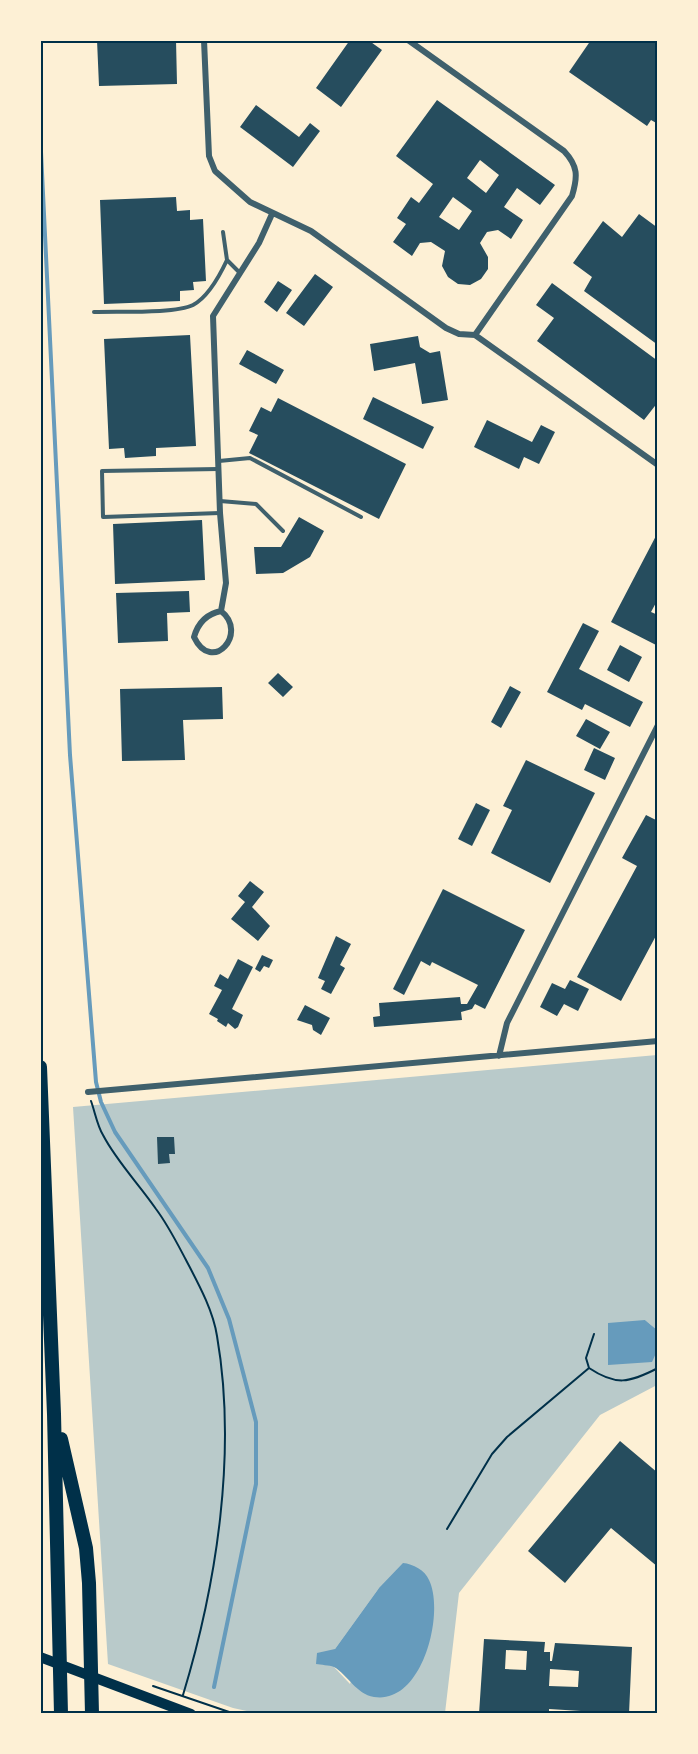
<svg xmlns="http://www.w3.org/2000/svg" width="698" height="1754" font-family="'IBM Plex Sans',sans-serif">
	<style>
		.green { fill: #b9caca; fill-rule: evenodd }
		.water { fill: #669bbc }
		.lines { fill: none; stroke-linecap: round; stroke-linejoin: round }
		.stream { stroke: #669bbc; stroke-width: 4 }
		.building { fill: #264d5e; fill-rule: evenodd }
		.path { stroke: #003049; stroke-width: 2 }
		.service { stroke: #3f606c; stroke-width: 4 }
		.minor { stroke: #3f606c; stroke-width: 6 }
		.secondary { stroke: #003049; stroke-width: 10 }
		.motorway { stroke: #003049; stroke-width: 14 }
		.neatline { fill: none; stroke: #003049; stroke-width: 2 }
	</style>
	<rect width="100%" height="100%" fill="#fdf0d5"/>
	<path class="green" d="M657,1055L658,1282C653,1292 657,1317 657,1330L645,1320L651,1362L657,1351V1385L600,1415L459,1593L445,1713H256L233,1708L108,1664L73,1107ZM379,1588L350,1684L334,1667L335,1649Z"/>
	<path class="water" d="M645,1320L657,1330V1351L652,1362L608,1365V1323Z
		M403,1563C413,1564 425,1570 429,1580C445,1612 423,1705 374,1697C356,1694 348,1675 334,1667C329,1665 321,1665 316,1664L317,1653L335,1649L379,1588Z"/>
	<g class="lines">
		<path class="stream" d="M40,131L70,755L96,1082L101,1102L115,1132L208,1268L229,1319L256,1422V1484L214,1687"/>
	</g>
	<path class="building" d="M97,40H176L177,84L99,86Z
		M350,40H368L382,50L341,107L316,88Z
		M591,40H658V124L651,120L647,126L569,72Z
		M437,100L555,185L540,205L517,188L504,207L523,220L511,239L498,230L487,232L480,243L488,257V269L481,279L470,285L458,284L448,277L442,266L445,251L431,242L420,243L412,256L393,242L406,224L397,218L411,197L419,203L433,184L396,156ZM480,160L499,175L486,193L467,178ZM453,197L472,211L459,230L439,217Z
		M256,105L299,137L310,123L320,131L293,167L240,127Z
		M176,197L177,211L190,210V220L203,219L206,281L193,282L194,290L180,291V301L104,304L100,200Z
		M639,214L658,228V345L584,291L592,277L573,263L603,221L622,237Z
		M315,274L333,287L304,326L286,313Z
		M278,281L292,290L277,312L264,302Z
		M552,283L658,361V402L644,420L537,341L554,318L536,305Z
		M190,335L196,446L156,448V456L125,458L124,448L109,449L104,339Z
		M418,336L420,347L430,353L440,351L448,400L422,404L415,363L374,371L370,344Z
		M247,350L284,370L276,384L239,364Z
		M373,397L434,427L423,449L363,419Z
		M278,398L406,464L379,519L249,453L258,435L249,431L261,407L271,412Z
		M487,420L532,442L541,425L555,432L539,464L524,457L519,469L474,447Z
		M299,517L324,531L310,557L283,573L256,574L254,547H281Z
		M202,520L205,580L115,584L113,524Z
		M658,532V599L651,612L658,615V646L611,622Z
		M189,591L190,612L167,613L168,641L118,643L116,593Z
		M583,623L599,631L579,669L643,702L630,727L585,704L582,710L547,692Z
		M620,645L642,657L629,682L607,670Z
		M278,673L293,687L283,697L268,683Z
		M510,686L521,692L501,728L491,722Z
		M222,687L223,719L183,720L185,760L122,761L120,689Z
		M586,719L610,732L600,749L576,736Z
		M594,748L615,758L605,780L584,770Z
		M526,760L595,793L550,883L491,853L512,810L503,806Z
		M476,803L490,810L472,846L458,839Z
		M646,815L658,821V932L621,1001L577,977L637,866L622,858Z
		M250,881L264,892L252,907L270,926L258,941L231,919L245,902L238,896Z
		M443,889L525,930L485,1009L475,1004L472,1009L461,1012L462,1020L374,1027L373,1017L380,1016L379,1003L460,997L461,1004H467L478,985L432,962L430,966L421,961L404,995L393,989Z
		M336,936L351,944L340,965L345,968L331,994L321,989L325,981L318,978Z
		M262,955L273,960L269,968L264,966L260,972L255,969Z
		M238,959L253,967L232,1009L243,1015L238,1027L235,1029L228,1023L226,1027L217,1021L218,1019L209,1014L222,990L214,986L220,974L228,979Z
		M570,980L589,989L578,1011L564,1004L557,1016L540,1007L552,983L565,989Z
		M305,1005L330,1018L321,1035L313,1030L312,1025L297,1020Z
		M157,1137H174L175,1154H169L170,1163L158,1164Z
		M620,1441L658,1473V1567L611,1528L565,1583L528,1551Z
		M484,1639L545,1642L544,1652H550V1661H552L555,1643L632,1647L629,1714L549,1709V1714H479ZM506,1650L527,1651L526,1670L505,1669ZM550,1669L579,1671L578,1687L549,1686Z"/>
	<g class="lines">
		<path class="path" d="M91,1101C95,1112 97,1125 103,1135C117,1162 139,1184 156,1209C168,1225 177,1243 186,1260C198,1283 213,1310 217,1336C237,1452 217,1583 183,1695
			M589,1368L586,1358L594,1334
			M447,1529L492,1454L507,1437L589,1368C616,1386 629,1383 658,1368
			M153,1686L235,1714"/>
		<path class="service" d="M223,232L227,260L239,272
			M94,312C117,311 175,314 193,305C208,297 220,275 227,260
			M219,461L250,458L361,517
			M218,469L102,471L103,517L220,513
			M220,501L256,504L283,531"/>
		<path class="minor" d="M204,40L209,156L215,171L250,202L311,231L446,328L459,334L475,335L658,465
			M408,40L564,151C578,166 578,176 572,196L475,335
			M221,611L226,583L220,513L213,316L259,243L272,214
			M221,611C249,633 212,675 194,637C198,623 206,614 221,611Z
			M499,1056L507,1023L658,725
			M88,1092L658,1041"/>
		<path class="secondary" d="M40,1657L191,1714"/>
		<path class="motorway" d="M40,1067L54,1414L61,1714
			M61,1439L86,1548L89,1583L92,1714"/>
	</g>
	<rect width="698" height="1754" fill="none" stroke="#fdf0d5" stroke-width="84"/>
	<rect x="42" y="42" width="614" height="1670" class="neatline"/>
</svg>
